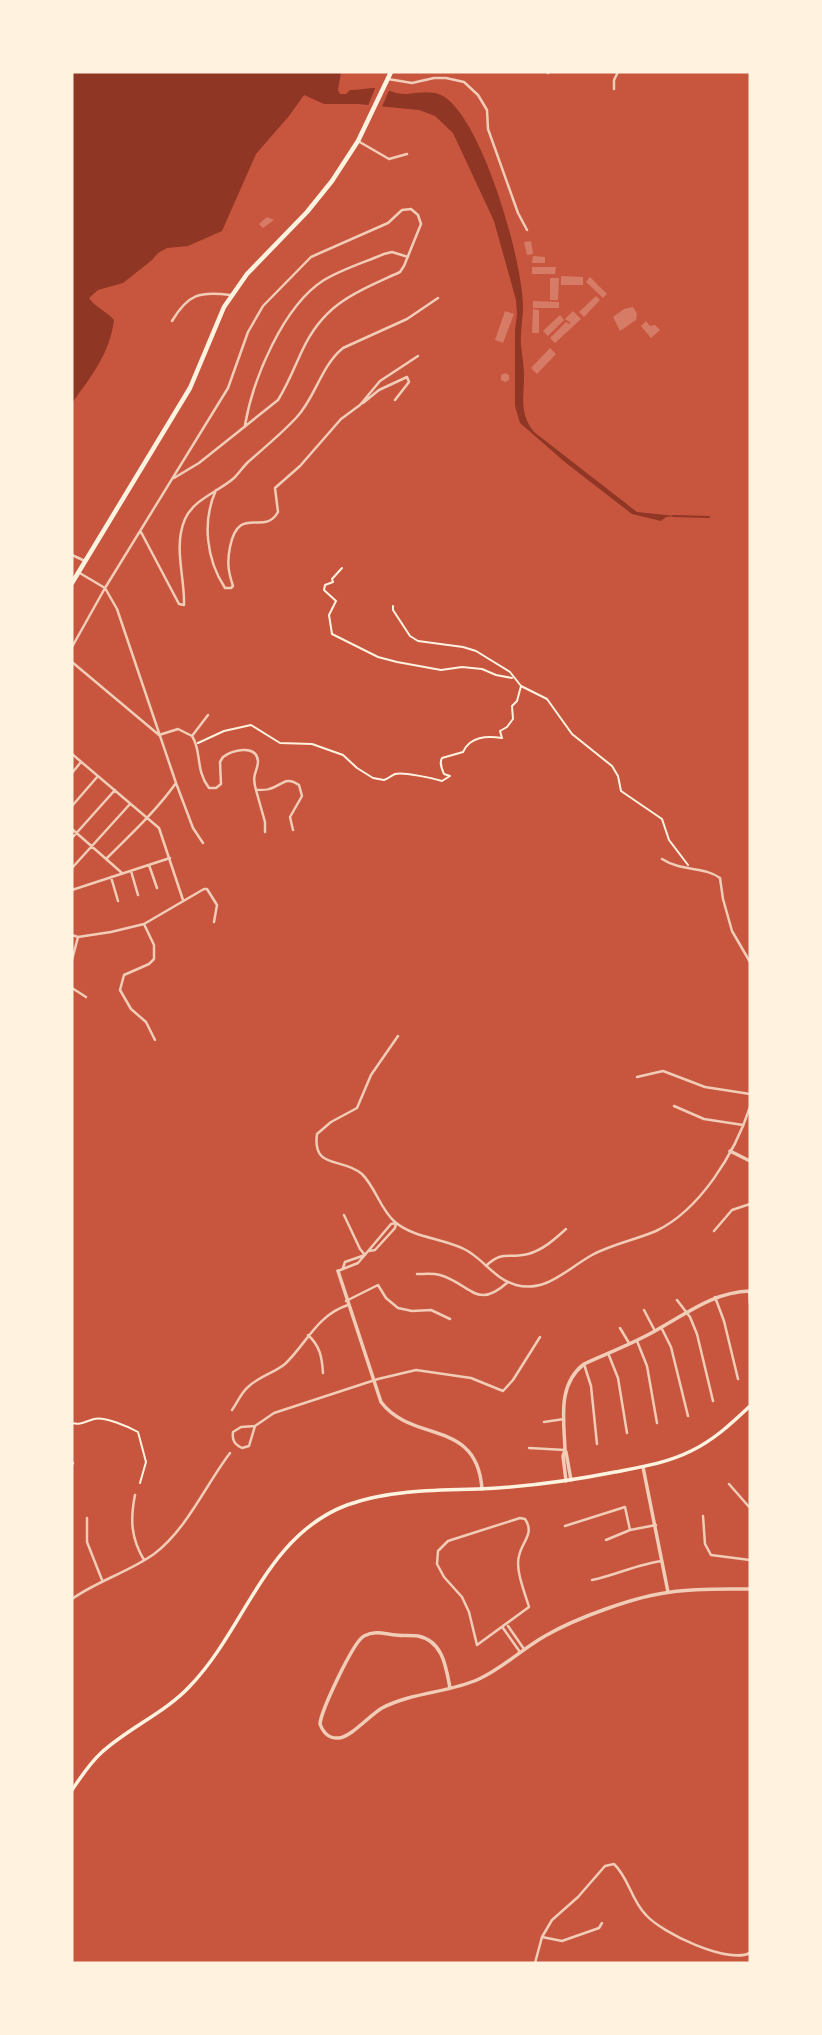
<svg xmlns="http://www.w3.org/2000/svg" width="822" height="2035" font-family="'IBM Plex Sans',sans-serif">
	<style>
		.water { fill: #8f3625 }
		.pier { fill: #c8553d }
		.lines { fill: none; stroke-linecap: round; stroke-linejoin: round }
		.stream { stroke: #8f3625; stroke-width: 2 }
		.building { fill: #d67c66 }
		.path { stroke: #fff3e0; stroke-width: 2 }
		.minor { stroke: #f1ccb7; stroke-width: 2.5 }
		.tertiary { stroke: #f1ccb7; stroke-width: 3.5 }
		.secondary { stroke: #fff3e0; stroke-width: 3.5 }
		.trunk { stroke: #fff3e0; stroke-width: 4.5 }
	</style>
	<rect width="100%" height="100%" fill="#c8553d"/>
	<path class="water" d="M72,72H341L338,90L340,94H346L350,90C359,90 368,88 376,88C387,88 396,95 407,94C418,93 432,90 443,96C483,120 523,262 523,307C523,320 520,332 521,345C522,355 524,366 524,376C524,398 519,413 534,432L637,512L675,516L666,517L661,521L632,514L566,463L520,423L515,406V330L517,314L516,300L494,221L453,133L435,116L419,110L358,104H324L304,95L289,116L256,154L222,231L188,246L167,248L158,253L152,260L123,283L98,290L89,298C95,307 106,311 114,320C110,353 91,377 72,403Z"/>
	<path class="pier" d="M376,86H391L381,109L367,108Z"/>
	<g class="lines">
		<path class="stream" d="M673,516L709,517"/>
	</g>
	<path class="building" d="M267,217L274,220L263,228L259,224Z
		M531,241L533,254L527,255L524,242Z
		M533,256L545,257V263H532Z
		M532,267H556L555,274H532Z
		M561,276L583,277V285H561Z
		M590,277L607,294L603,298L586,282Z
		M550,278H559L558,300H550Z
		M596,296L600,300L584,317L579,312Z
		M533,301L559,302V308H533Z
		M633,307L637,314L636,320L620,331L613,317L624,309Z
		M533,309L539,310V333H532Z
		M505,311L514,314L503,343L495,340Z
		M573,311L581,319L555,343L550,338L566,322L569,324L571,323L565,319Z
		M560,315L564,320L548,336L543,331Z
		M646,321L650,326L655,325L660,330L651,338L641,326Z
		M550,348L556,354L537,374L531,368Z
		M505,373L509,375V380L505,382L501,380V375Z"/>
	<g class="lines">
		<path class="path" d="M342,568L332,579L333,582L325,585L324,590L336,601L329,615L332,634L378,657L397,662L441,670L462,667L482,669L496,675L512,678
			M393,606V610L410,636L418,641L463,647L476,651L510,672L521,686L547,699L572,734L612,766L618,776L621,791L662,819L669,840L688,865
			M198,743L224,731L251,725L280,743L312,744L343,755L357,768L373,778L384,780C387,779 391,776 395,774C404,772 432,778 442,781L450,776L444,774C442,769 439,763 442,758L463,752C470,736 487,736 502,738L500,731L507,727L513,719L512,706L517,701L521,686
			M72,1423C81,1425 84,1422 94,1419C104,1416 129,1427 138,1432L146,1462L140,1483"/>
		<path class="minor" d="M548,73L549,72
			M388,79L412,83L434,78H446L464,82L478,95L487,110L488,129L518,213L527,230
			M614,89V80L618,72
			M358,141L389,159L407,154
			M172,321C188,294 200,291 230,295
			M363,403L379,390L407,377L409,382L395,400
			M245,425C253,379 283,306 324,280C342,269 365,262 384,254L392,252L408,257
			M216,490C202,521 206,559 225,588H231L233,586C228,571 227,562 230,547C239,503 264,537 278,512L275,488L300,466L341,419L360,405L380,381L418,356
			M141,532L179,604L184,605C185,577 173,547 185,519C194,499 218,492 234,478C239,473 243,467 248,462C264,448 281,434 296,418C316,397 320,367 343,348L407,319L438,298
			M72,555L85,561
			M78,572L105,588L117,609L176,783L193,828L203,843
			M72,647L105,588L228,388L248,332L263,306L311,257L388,223L402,210L411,209L418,215L421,224L404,266L400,272C355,293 324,303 302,351C294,368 288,384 278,400L199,463L174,478
			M72,662L159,735L178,729L192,736
			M192,736C202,751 195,770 209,788H216L221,784L220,762L223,757C231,751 256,743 258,761C258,772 251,773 256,790C258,790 267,790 269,789C282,786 285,775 299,785L302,796L290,817L293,830
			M192,736L208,715
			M72,754L159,828L183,900
			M72,773L81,762
			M256,790L265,822V832
			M72,806L98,776
			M72,829L122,873
			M72,838L115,790
			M107,858C131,834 156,811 176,783
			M662,859C682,872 704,866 720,878L723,899L732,931L750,962
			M149,865L157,888
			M72,868L130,804
			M131,871L138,895
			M111,877L118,901
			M72,890L170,858
			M144,924L154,945V959L149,964L124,975L120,990L131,1009L146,1022L155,1040
			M72,935L78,937L111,932L144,924L204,889H207L217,905L214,922
			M72,960L78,937
			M72,988L86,997
			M398,1036L371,1075L357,1108L331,1122L317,1134C312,1170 343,1157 362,1174C376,1188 380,1209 395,1222C414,1238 442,1238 464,1249C483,1258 494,1279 516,1285C546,1293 567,1269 592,1255C612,1244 635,1240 656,1231C700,1210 735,1153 750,1107
			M637,1077L663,1071L705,1087L750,1094
			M674,1106L704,1119L743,1125
			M344,1215L360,1249L365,1255
			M714,1231L732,1210L750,1204
			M369,1251L375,1250L395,1228L396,1223
			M486,1266C502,1250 509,1259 528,1254C543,1250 555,1239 566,1229
			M343,1268L345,1262L365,1255
			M338,1271L358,1263L391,1224L396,1223
			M417,1274C424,1274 433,1273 440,1275C471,1284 476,1311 508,1282
			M749,1291L750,1304
			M715,1297L724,1321L738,1379
			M677,1300L690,1317L697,1334L713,1401
			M346,1301L378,1285L386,1298L398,1308L412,1311L431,1310L450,1319
			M644,1310L655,1331
			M661,1327L671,1347L688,1416
			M620,1328L629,1343
			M308,1335C320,1346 322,1357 323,1373
			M637,1341L647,1366L657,1423
			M608,1353L618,1378L627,1433
			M584,1364L591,1386L597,1444
			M232,1410C237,1403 241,1393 248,1387C258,1377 274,1373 285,1364C307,1343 317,1315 348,1305
			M544,1422L564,1419
			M255,1426L249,1446L242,1448C234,1444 232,1440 233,1432L241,1427L255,1426L274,1413L378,1379L416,1370L471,1378L503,1391L513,1380L540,1337
			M529,1448L565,1450
			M72,1464L73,1463
			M729,1484L750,1508
			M135,1495C130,1520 131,1538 144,1560
			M703,1516L705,1544L711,1555L750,1560
			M87,1518V1542L102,1580
			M520,1518L525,1519C535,1534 522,1541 519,1556C515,1570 525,1593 529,1607L477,1645L469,1612L462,1597L444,1577L437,1564L438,1551L448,1541Z
			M565,1526L625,1507L630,1530
			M606,1540L630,1530L656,1525
			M592,1580C616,1575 638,1564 662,1561
			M72,1599C97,1581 129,1572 154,1554C187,1529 205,1486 230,1453
			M508,1626L524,1649
			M503,1628L520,1652
			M542,1937L562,1941L599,1928L602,1923
			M535,1963L542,1937L552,1920L578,1897L605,1866L614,1864C629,1878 631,1900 646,1915C662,1933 727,1964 750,1953"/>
		<path class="tertiary" d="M730,1151L750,1161
			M338,1271L381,1402C413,1444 477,1418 482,1489
			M566,1452L571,1480
			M643,1467L668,1592
			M566,1481L563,1456L565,1450C564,1419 557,1385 584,1364C608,1353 632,1344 655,1331C686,1314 713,1292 750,1291
			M450,1688C446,1667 443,1641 418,1636C411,1635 403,1636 396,1635C385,1634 375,1630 364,1636C353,1642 321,1711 320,1724C323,1732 329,1739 339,1738C351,1737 370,1715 382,1708C413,1692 448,1693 479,1679C503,1668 522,1649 545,1636C576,1618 636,1596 671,1592C697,1588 724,1589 750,1589"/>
		<path class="secondary" d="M72,1790C81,1777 89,1764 101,1753C128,1728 165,1713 190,1686C246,1628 265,1536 347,1505C388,1490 436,1490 478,1489C524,1487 570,1481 615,1472C641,1467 667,1463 691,1451C714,1440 732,1423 750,1406"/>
		<path class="trunk" d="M72,583L190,388L224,307L247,274L307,212L332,181L358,141L391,72"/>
	</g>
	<rect width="822" height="2035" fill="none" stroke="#fff3e0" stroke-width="147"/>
</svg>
